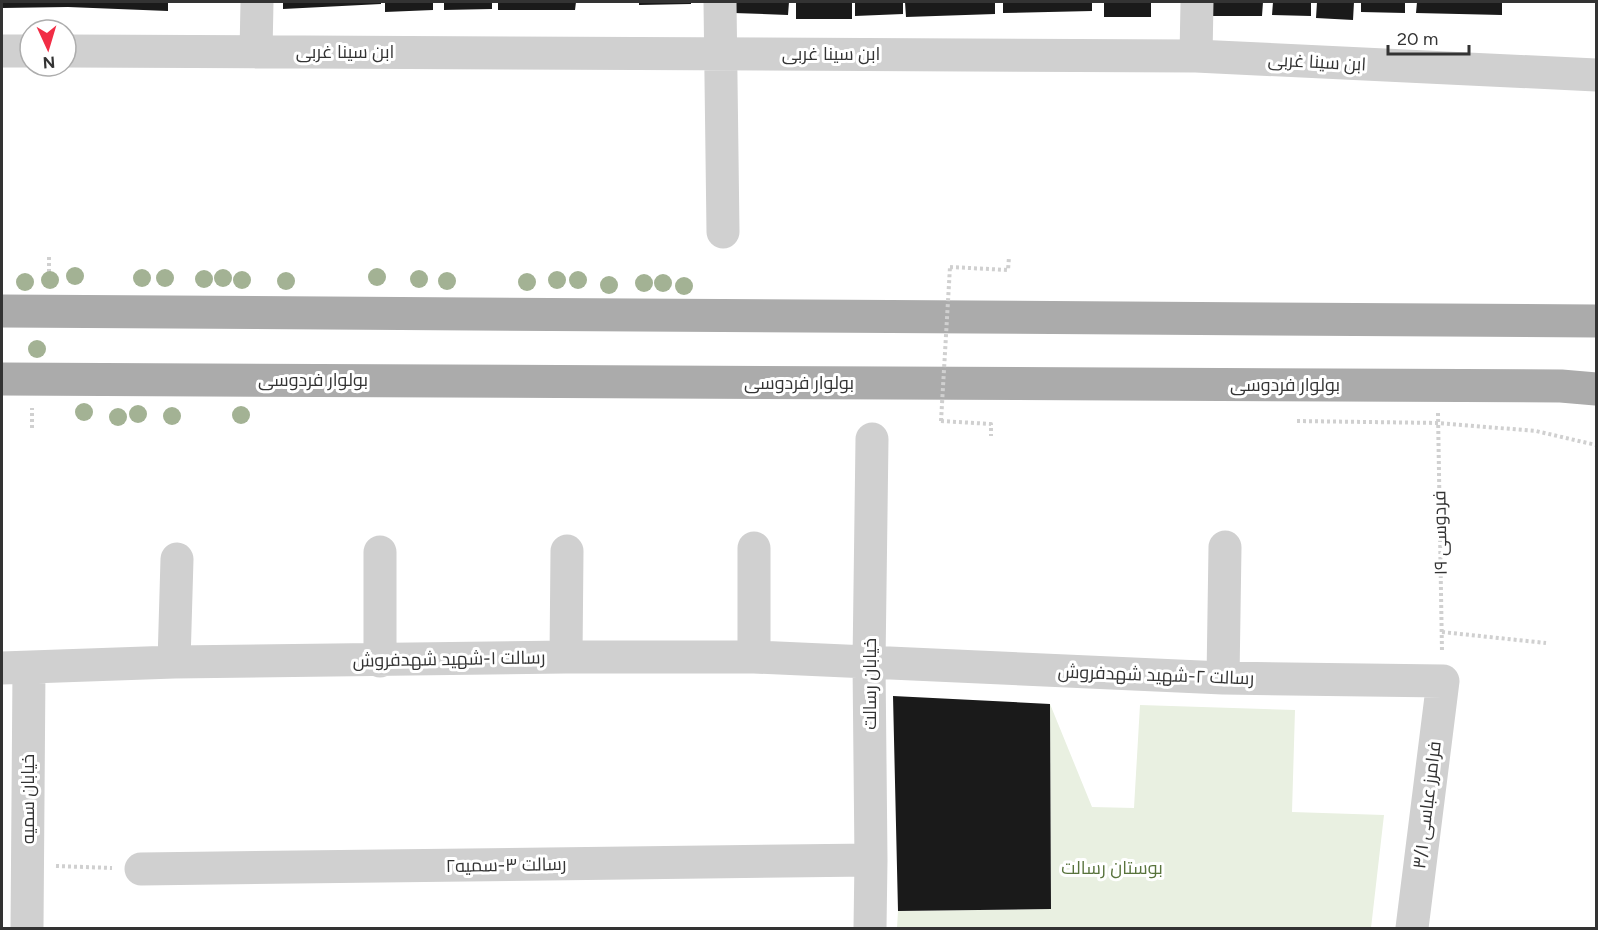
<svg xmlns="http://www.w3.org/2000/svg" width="1598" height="930" font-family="Figtree,Cairo,sans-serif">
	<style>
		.green { fill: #e9f0e1 }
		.building { fill: #1a1a1a }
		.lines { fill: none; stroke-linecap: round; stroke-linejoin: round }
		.path { stroke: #d0d0d0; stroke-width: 4; stroke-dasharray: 3 3; stroke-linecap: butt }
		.minor { stroke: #d0d0d0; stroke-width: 33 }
		.major { stroke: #ababab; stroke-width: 33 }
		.path-bridge { stroke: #d0d0d0; stroke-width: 4; stroke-dasharray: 3 3; stroke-linecap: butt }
		.tree { fill: #a3b294 }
		.labels { text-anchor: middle; stroke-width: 6; stroke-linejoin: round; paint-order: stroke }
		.street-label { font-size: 18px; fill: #333; stroke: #fff }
		.park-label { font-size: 18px; fill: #58733c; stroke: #fff }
	</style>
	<rect width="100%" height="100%" fill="#fff"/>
	<path class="green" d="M1050,704L1092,807L1134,808L1140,705L1295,710L1292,812L1384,815L1371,928H897L898,911L1051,909Z"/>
	<path class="building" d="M2,2H168V11L68,7L2,8Z
		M283,2H381V4L283,9Z
		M385,2H433V10L385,12Z
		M444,2H492V9L444,10Z
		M498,2H576L575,10H498Z
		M639,2H691V4L639,5Z
		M735,2H789L788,15L734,13Z
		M796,2H852V19H796Z
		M855,2H903V14L855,16Z
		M905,2H995V14L906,17Z
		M1003,2H1092V11L1003,13Z
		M1104,2H1151V17H1104Z
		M1210,2H1263L1262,16H1210Z
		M1273,2H1311V16L1272,15Z
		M1317,2H1354L1353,20L1316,18Z
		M1361,2H1405V13L1361,12Z
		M1417,2H1502V15L1416,13Z
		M893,696L1050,704L1051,909L898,911Z"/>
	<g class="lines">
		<path class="path" d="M49,257V283
			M950,267L1008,270L1009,257
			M1438,413L1442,652
			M941,421L991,424V436
			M1297,421L1438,423L1536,431L1596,445
			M32,428V408
			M1442,632L1546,643
			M56,866L112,868"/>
		<path class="minor" d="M720,2L723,232
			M2,51H30
			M66,51L1196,56L1596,75
			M256,52L257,2
			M1196,56L1197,2
			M566,657L567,551
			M754,657V548
			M380,661V552
			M174,662L177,559
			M2,668L174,662L566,657H754L1223,678L1443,681L1412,928
			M1223,678L1225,547
			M141,869L871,860
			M27,928L29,669
			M870,928L871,860L869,663L872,439"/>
		<path class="major" d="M2,311L1596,321
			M2,379L1561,386L1596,389"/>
		<path class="path-bridge" d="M941,421L950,267"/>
	</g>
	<g class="tree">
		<circle cx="75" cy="276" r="9"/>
		<circle cx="377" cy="277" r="9"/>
		<circle cx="142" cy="278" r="9"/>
		<circle cx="165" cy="278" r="9"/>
		<circle cx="223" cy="278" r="9"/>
		<circle cx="204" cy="279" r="9"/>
		<circle cx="419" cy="279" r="9"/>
		<circle cx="50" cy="280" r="9"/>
		<circle cx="242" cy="280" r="9"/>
		<circle cx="557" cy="280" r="9"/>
		<circle cx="578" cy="280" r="9"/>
		<circle cx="286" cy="281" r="9"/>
		<circle cx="447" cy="281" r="9"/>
		<circle cx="25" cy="282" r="9"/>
		<circle cx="527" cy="282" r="9"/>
		<circle cx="644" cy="283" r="9"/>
		<circle cx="663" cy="283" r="9"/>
		<circle cx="609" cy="285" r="9"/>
		<circle cx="684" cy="286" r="9"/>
		<circle cx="37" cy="349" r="9"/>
		<circle cx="84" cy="412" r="9"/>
		<circle cx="138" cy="414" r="9"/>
		<circle cx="241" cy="415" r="9"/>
		<circle cx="172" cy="416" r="9"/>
		<circle cx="118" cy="417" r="9"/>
	</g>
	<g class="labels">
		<g class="street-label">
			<text x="345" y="58">ابن سینا غربی</text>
			<text x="831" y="60">ابن سینا غربی</text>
			<text transform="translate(1317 62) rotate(3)" y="6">ابن سینا غربی</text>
			<text x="313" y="386">بولوار فردوسی</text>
			<text x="799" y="389">بولوار فردوسی</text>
			<text x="1285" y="391">بولوار فردوسی</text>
			<text transform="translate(1440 533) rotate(-91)" y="6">فردوسی ۱۹</text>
			<text transform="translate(449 659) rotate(-1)" y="6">رسالت ۱-شهید شهدفروش</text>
			<text transform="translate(1156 675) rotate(2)" y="6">رسالت ۲-شهید شهدفروش</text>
			<text transform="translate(870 684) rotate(-90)" y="6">خیابان رسالت</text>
			<text transform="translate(28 799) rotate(-90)" y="6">خیابان سمیه</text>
			<text transform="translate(1427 805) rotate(-83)" y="6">فرامرز عباسی ۳/۱</text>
			<text transform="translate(506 865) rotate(-1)" y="6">رسالت ۳-سمیه۲</text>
		</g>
		<g class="park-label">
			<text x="1112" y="874">بوستان رسالت</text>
		</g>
	</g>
	<rect width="1598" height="930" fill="none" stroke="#333333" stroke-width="6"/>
	<g transform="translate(48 48) rotate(176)"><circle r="28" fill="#ffffff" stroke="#adadad" stroke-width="1.5"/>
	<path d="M0-4.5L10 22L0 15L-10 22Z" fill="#f12d45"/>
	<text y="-9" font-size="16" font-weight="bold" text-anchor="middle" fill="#333333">N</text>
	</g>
	<path d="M1388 45v9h81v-9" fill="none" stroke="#333333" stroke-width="3"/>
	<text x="1397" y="45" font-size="18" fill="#333333" stroke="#ffffff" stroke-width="4.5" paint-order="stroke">20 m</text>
</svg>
